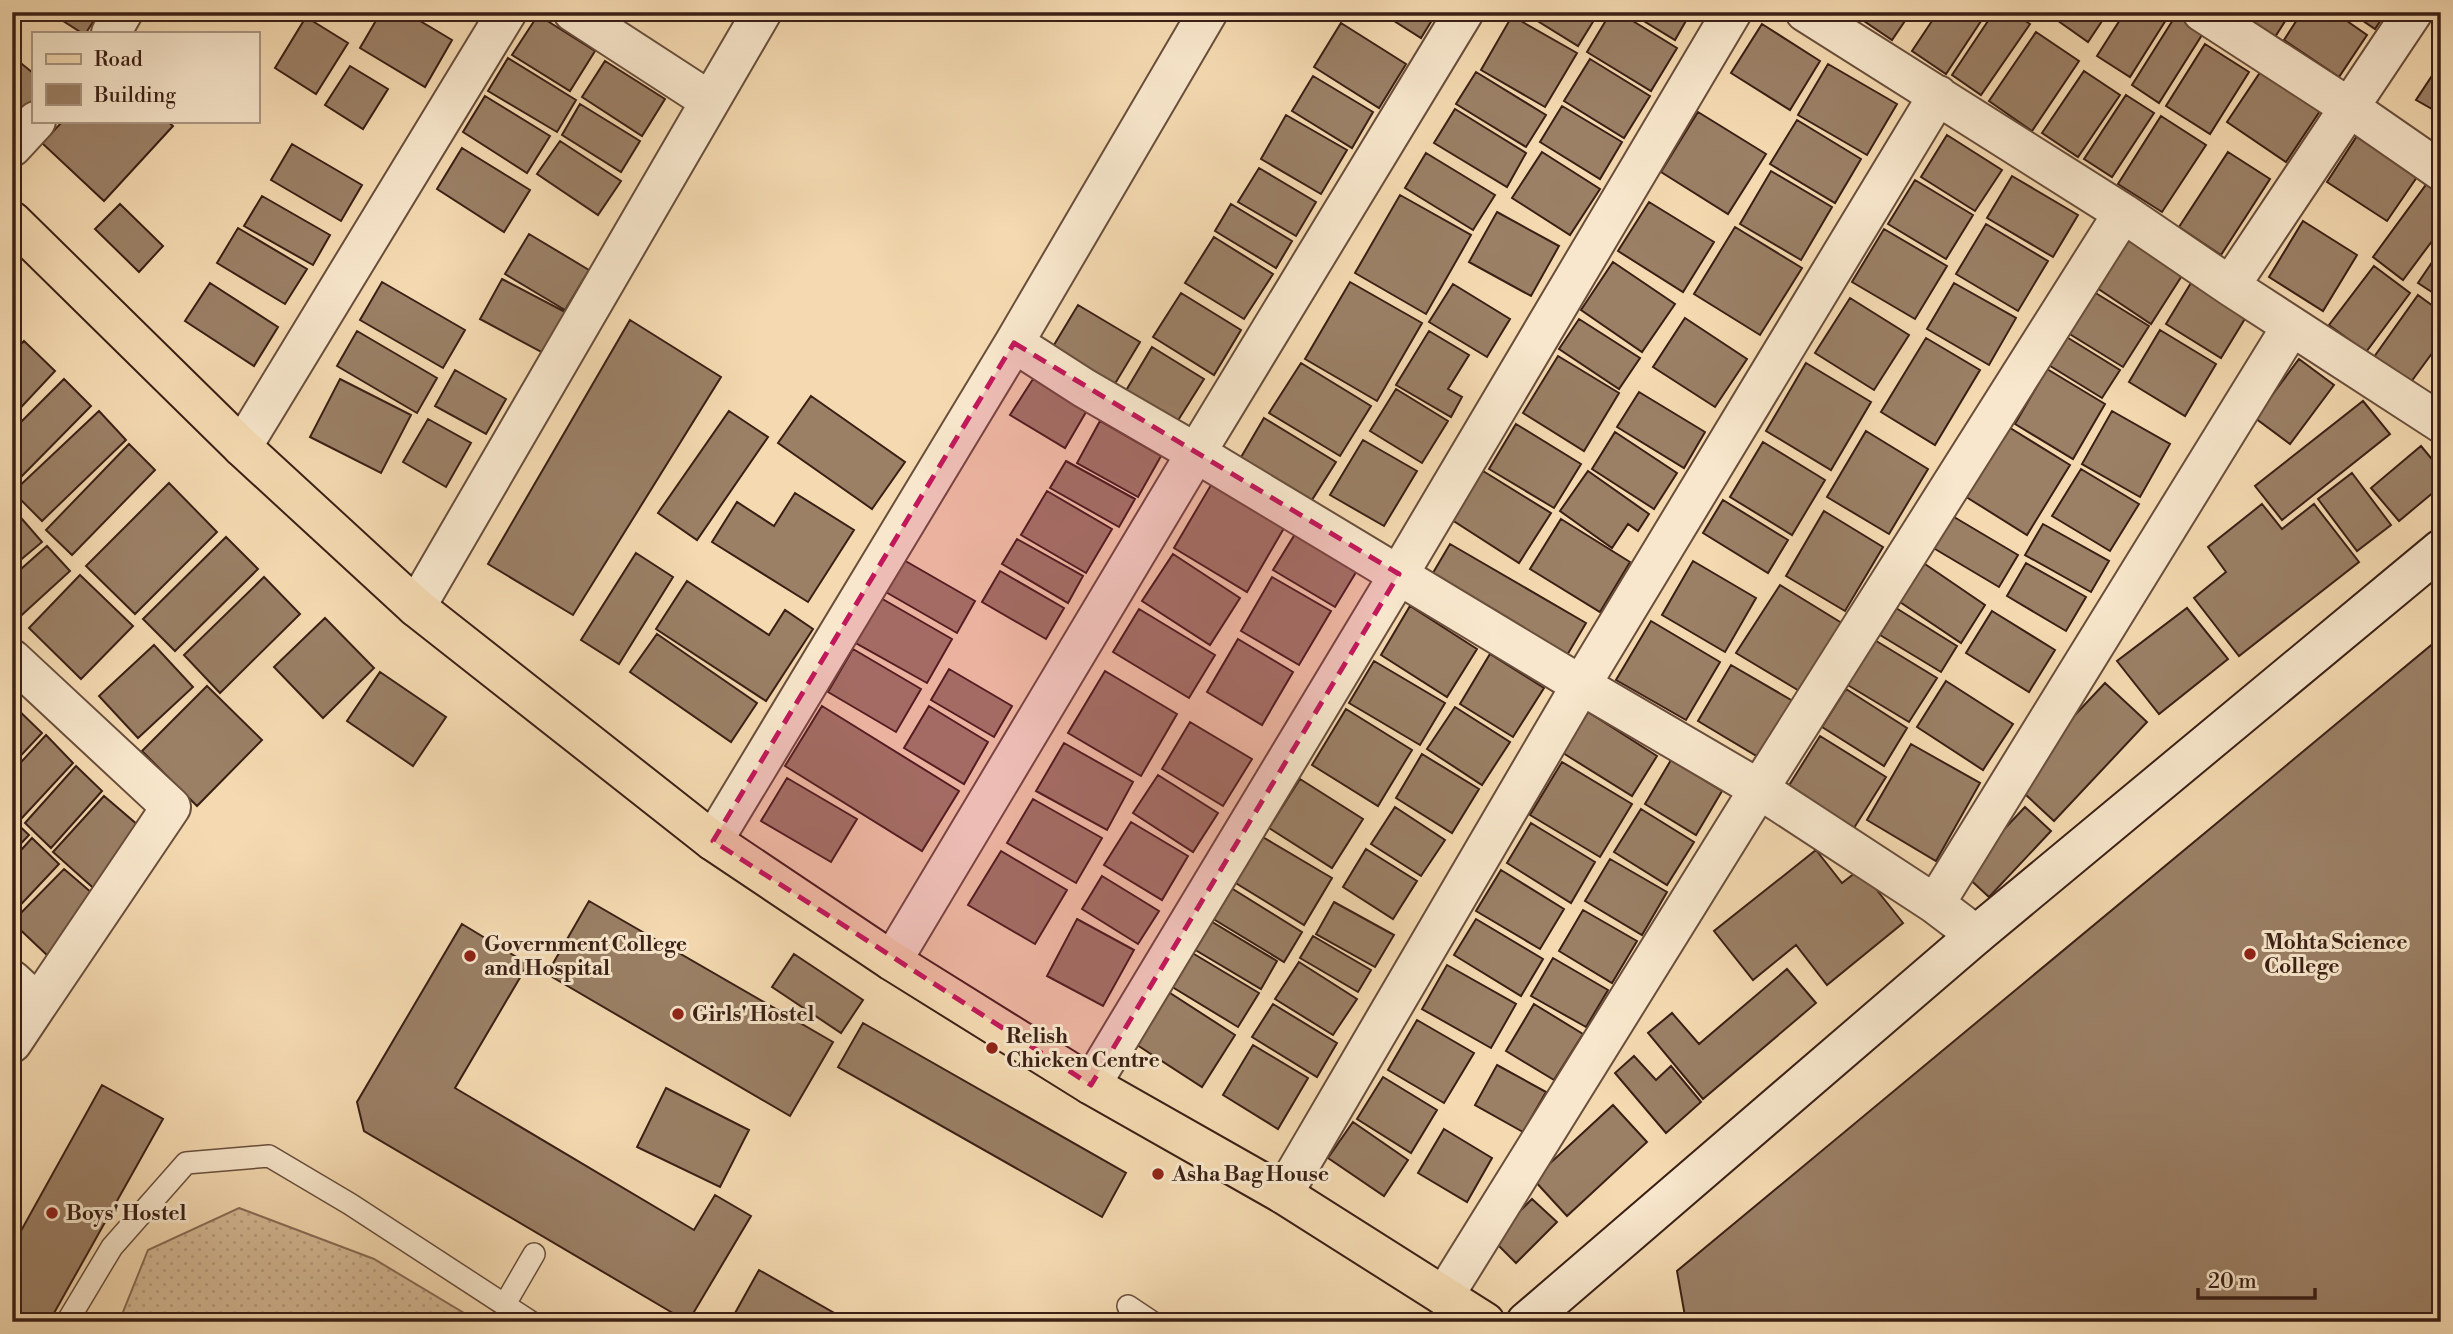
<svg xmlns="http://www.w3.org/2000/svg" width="2453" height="1334" font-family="'Libre Bodoni',serif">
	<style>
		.grass { fill: url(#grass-dots); stroke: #886c56; stroke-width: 2 }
		.building { fill: #9b8066; stroke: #3a1f15; stroke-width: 2 }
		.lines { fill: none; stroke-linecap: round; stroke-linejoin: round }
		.lane-casing { stroke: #694e3c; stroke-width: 24 }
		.street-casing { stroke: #694e3c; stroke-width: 42 }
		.secondary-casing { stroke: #3a1f15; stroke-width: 42 }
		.primary-casing { stroke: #3a1f15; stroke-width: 42 }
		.lane { stroke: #f8e7cc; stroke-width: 21 }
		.street { stroke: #f8e7cc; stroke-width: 38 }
		.secondary { stroke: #f8e7cc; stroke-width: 38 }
		.primary { stroke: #f5dab1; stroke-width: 38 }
		.marked { fill: #c2185b; fill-opacity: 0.2; stroke: #c2185b; stroke-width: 5; stroke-dasharray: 14 9; stroke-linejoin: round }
		.poi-dot { fill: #8f2418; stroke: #f8e7cc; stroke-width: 2.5 }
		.labels { text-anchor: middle; stroke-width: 6; stroke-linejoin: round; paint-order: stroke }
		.poi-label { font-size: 21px; font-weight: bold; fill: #3a1f15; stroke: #f8e7cc; text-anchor: start }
	</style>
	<defs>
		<pattern id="grass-dots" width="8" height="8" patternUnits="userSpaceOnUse" patternTransform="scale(1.75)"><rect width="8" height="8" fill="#d5ba96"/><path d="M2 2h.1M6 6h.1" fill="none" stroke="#b89f80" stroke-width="1.8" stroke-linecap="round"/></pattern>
	</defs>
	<rect width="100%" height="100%" fill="#f5dab1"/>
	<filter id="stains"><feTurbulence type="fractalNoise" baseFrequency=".00286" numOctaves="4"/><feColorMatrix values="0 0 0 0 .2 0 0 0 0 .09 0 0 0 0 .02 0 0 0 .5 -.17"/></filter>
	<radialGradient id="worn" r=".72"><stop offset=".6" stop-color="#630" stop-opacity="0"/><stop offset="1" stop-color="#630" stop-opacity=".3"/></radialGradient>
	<path class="grass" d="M239,1208L374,1259L479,1322H119L148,1250Z"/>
	<path class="building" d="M49,12H99L86,33H82Z
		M381,12H405L452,40L425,87L360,48Z
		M1380,12H1437L1421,38Z
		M1523,12H1599L1578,46Z
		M1611,12H1618L1677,48L1651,91L1587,52Z
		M1629,12H1691L1675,40Z
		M1866,12H1911L1892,40L1861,19Z
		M1938,12H1987L1946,74L1912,51Z
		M1994,12H2011L2030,24L1981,95L1952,75Z
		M2058,12H2108L2088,42L2054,18Z
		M2125,12H2171L2130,77L2097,56Z
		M2178,12H2184L2207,27L2159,103L2132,85Z
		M2238,12H2291L2275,37Z
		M2302,12H2334L2367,35L2339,77L2284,40Z
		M2350,12H2386L2375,29Z
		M538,15L595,51L570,91L512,55Z
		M1512,16L1577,53L1545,107L1481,70Z
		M306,17L348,43L316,94L275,68Z
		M1341,23L1406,64L1379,108L1314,67Z
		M1762,24L1820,61L1790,110L1731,73Z
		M2036,32L2079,61L2032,131L1989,101Z
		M2205,44L2249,72L2210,134L2166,106Z
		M12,56L33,73V107L12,132Z
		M508,58L576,100L557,132L488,91Z
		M1590,59L1650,96L1624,138L1564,101Z
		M605,61L665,99L642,136L582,97Z
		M2441,62V114L2416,100Z
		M1828,64L1897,104L1867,155L1798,115Z
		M350,66L388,89L363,129L325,105Z
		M2084,71L2120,95L2078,157L2042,133Z
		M2261,71L2320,111L2286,162L2227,122Z
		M1476,72L1546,115L1526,147L1456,104Z
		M1313,76L1373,112L1352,148L1292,111Z
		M2126,95L2154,113L2112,177L2084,159Z
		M485,96L550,136L527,173L463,132Z
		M580,104L640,141L621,172L562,135Z
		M1562,106L1622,142L1600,179L1540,142Z
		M1455,109L1526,153L1507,187L1434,143Z
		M1698,112L1766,154L1728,214L1661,172Z
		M1286,115L1347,150L1321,194L1261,159Z
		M2161,116L2206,145L2162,212L2118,184Z
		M1797,120L1861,159L1835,203L1770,164Z
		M63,121H167L173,126L104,201L42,143Z
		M1947,135L2002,170L1975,211L1921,177Z
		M2357,136L2417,177L2387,221L2327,182Z
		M560,141L621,181L598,215L537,174Z
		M292,144L362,185L341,221L271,180Z
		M462,148L530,190L504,232L437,189Z
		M1542,152L1600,189L1570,235L1512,198Z
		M2228,152L2270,179L2221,255L2179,227Z
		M1426,153L1495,195L1473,230L1405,188Z
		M1259,168L1316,202L1296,236L1238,202Z
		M1771,171L1832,207L1801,260L1740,224Z
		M2012,176L2078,215L2053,257L1987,218Z
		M1915,180L1973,215L1946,259L1888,224Z
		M2428,182L2441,191V229L2403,280L2373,257Z
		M1400,195L1471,235L1426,314L1355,273Z
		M262,196L330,235L313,265L244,226Z
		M1649,202L1714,242L1683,292L1618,251Z
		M120,204L163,246L139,272L95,229Z
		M1231,204L1292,241L1276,268L1215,231Z
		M1497,212L1559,246L1531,296L1469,262Z
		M2303,221L2357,255L2323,311L2269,277Z
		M1986,224L2048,261L2018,311L1956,274Z
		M1735,227L1802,268L1760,335L1694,294Z
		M238,228L307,269L285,304L217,263Z
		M1884,229L1947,266L1915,319L1852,282Z
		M529,234L589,270L565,310L505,274Z
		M1214,237L1273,274L1244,319L1185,283Z
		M2129,239L2183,274L2151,324L2097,288Z
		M2441,249V298L2418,283Z
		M1613,262L1675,304L1642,352L1581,310Z
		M2374,266L2410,293L2366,352L2329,325Z
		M502,279L567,313L545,354L480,319Z
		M382,282L465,330L443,368L360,320Z
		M1350,282L1422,323L1377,401L1305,359Z
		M210,283L278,327L254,366L185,321Z
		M1954,283L2016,318L1989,365L1927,329Z
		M2191,283L2246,317L2221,358L2166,324Z
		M1453,284L1510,319L1487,357L1429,322Z
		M2094,292L2149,326L2123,367L2068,333Z
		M1181,293L1241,330L1214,375L1153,337Z
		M2418,295L2441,312V341L2411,382L2374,357Z
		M1850,298L1909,335L1874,390L1815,353Z
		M1078,305L1140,342L1113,387L1051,350Z
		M1685,318L1747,359L1715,407L1653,367Z
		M1579,319L1640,358L1619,389L1559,349Z
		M630,320L721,377L573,615L488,564Z
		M2160,330L2216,364L2185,416L2129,382Z
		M357,331L437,378L417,413L337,366Z
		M1429,331L1469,355L1448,389L1462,397L1451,417L1396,385Z
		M2065,336L2120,370L2102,398L2047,364Z
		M1926,338L1980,370L1935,445L1881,412Z
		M24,341L55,371L12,417V353Z
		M1152,347L1204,379L1172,430L1121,399Z
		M1558,356L1619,393L1584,451L1523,413Z
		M2299,359L2334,385L2290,444L2255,418Z
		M1301,363L1371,406L1340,456L1269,413Z
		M1806,363L1871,402L1831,470L1766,431Z
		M2047,369L2105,404L2073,459L2015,424Z
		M455,370L506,399L486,434L435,406Z
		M64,379L91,406L19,479L12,472V431Z
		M340,379L411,415L381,473L310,437Z
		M1033,379L1086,412L1065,448L1010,415Z
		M1396,389L1448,421L1422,463L1370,431Z
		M1639,392L1705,432L1684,468L1617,427Z
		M811,396L905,462L872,509L778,443Z
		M2363,401L2390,434L2282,520L2255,486Z
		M99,411L126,440L42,521L13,492Z
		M729,411L768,437L697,540L658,513Z
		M2112,411L2170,444L2140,497L2082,464Z
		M1264,418L1336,462L1310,503L1240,459Z
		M428,419L471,443L446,487L403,462Z
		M1100,421L1161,456L1138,497L1077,463Z
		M1516,424L1581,464L1554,508L1489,469Z
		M2007,426L2070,465L2027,535L1963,495Z
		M1866,431L1928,469L1889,534L1827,497Z
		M1615,432L1677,473L1654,509L1592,469Z
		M1363,440L1417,471L1384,526L1330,495Z
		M1763,442L1825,480L1792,535L1730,497Z
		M129,444L155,470L72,555L46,530Z
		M2421,446L2441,470V486L2399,521L2371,488Z
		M1066,461L1135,499L1119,527L1050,488Z
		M2081,469L2139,504L2110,551L2052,516Z
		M1483,471L1551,513L1519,563L1452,520Z
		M1588,471L1649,514L1638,531L1628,524L1612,548L1560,511Z
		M2352,473L2391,525L2357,551L2318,499Z
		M169,483L217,532L135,614L86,566Z
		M1211,485L1284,528L1247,592L1174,548Z
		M1047,491L1112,529L1086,573L1021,535Z
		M795,493L854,530L808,602L712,542L737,502L774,526Z
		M1723,500L1788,540L1768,573L1703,533Z
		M2262,504L2282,529L2314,504L2359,562L2239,656L2194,598L2226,572L2208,547Z
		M1824,511L1883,547L1845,611L1786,576Z
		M1949,514L2018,555L1999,587L1930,546Z
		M22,519L42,542L12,567V527Z
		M1561,519L1630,562L1600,612L1530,569Z
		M2043,524L2109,561L2091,592L2025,555Z
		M1300,526L1361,564L1335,607L1273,570Z
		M226,537L258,569L175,651L143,619Z
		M1017,539L1083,576L1068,603L1002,564Z
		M1450,544L1586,623L1566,657L1430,578Z
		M47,546L70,571L14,622L12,620V577Z
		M636,553L673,577L619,664L581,640Z
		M1173,554L1240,598L1210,645L1142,601Z
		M902,559L975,601L957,633L884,591Z
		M1693,561L1756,598L1725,652L1662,615Z
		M1922,562L1985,605L1961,643L1897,600Z
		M2026,563L2086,597L2066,631L2007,596Z
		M1000,571L1064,608L1046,639L982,602Z
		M80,575L133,626L81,679L29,628Z
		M264,577L300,614L220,693L184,655Z
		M1272,577L1331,611L1299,665L1241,631Z
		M687,581L769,635L785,610L813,629L766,701L656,629Z
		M1780,585L1845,625L1801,692L1736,653Z
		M879,597L952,639L927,683L854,642Z
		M1410,606L1477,649L1447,697L1381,655Z
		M1896,608L1957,646L1941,672L1880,635Z
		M2187,608L2228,659L2159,714L2117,661Z
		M1139,609L1215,655L1189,698L1113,652Z
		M1992,611L2055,650L2029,692L1966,653Z
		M325,618L374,668L323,718L274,667Z
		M1651,621L1720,662L1686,720L1616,680Z
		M657,634L757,703L731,742L630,672Z
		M2441,637V1322H1686L1677,1271Z
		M1238,639L1293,672L1262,725L1207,692Z
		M1873,639L1937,678L1909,722L1846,684Z
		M154,645L193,687L138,738L99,696Z
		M853,649L921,689L896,732L828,692Z
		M1490,654L1544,688L1513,737L1460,704Z
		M1374,661L1445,703L1420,745L1349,703Z
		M1731,665L1798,704L1765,761L1698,721Z
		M949,669L1012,706L994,737L931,700Z
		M1105,671L1177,714L1141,776L1068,733Z
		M380,672L446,717L413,766L347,721Z
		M1946,681L2013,724L1983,770L1917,727Z
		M2105,683L2147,722L2054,821L2012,782Z
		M207,686L262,740L197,806L142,751Z
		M1846,689L1907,728L1884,766L1822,727Z
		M12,704L42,733L12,765Z
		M822,706L959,791L922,851L785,766Z
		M929,706L988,742L964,784L904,748Z
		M1455,707L1510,742L1482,785L1427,749Z
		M1346,709L1412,750L1378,806L1312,765Z
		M1588,712L1657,756L1632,796L1563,753Z
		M1190,722L1252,759L1223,806L1162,769Z
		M46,735L73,763L21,819L12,810V772Z
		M1820,736L1886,777L1854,828L1788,787Z
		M1064,743L1133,782L1107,830L1036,791Z
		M1911,744L1980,783L1936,861L1867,820Z
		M1422,754L1479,789L1452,833L1396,798Z
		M1671,760L1722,791L1696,835L1645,804Z
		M1562,762L1632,804L1600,857L1530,815Z
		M76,766L102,791L51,848L25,823Z
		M1158,775L1218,813L1193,852L1133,813Z
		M787,778L857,819L831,862L761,821Z
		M1300,779L1363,819L1332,868L1269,828Z
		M104,796L146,832L99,893L53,852Z
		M1033,799L1102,838L1076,883L1007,843Z
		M1395,807L1445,840L1421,876L1371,844Z
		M2025,807L2051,831L1989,897L1963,873Z
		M1641,809L1694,842L1667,885L1614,852Z
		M12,819L29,835L12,853Z
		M1131,822L1188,856L1162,900L1104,865Z
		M1531,823L1595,862L1571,903L1507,863Z
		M1261,836L1332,878L1304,925L1234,882Z
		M32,838L59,864L12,914V860Z
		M1366,849L1417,881L1393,919L1343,887Z
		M1816,850L1842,883L1860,869L1903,923L1827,985L1796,945L1753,980L1714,931Z
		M1001,851L1067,890L1035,944L968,905Z
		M1610,859L1667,892L1642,935L1585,901Z
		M64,869L99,899L48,956L12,922Z
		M1501,870L1564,909L1540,949L1476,911Z
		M1102,876L1159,911L1138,944L1082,909Z
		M1228,886L1302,932L1284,962L1210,917Z
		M589,901L833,1042L790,1116L547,974Z
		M1334,902L1394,935L1375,967L1316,934Z
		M1583,910L1637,941L1612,983L1559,951Z
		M1077,919L1134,950L1103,1006L1047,976Z
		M1476,919L1543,959L1521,996L1454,955Z
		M1209,920L1277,961L1261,989L1192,948Z
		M462,924L528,964L455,1088L694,1230L715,1195L751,1216L688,1322L364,1131L357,1102Z
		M1313,936L1371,970L1358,992L1300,958Z
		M1189,951L1259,993L1238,1027L1169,985Z
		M794,954L863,1000L841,1033L772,987Z
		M1553,958L1608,990L1586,1027L1531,996Z
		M1299,962L1357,999L1333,1035L1275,999Z
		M1447,965L1516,1004L1491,1048L1422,1009Z
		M1787,969L1816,1003L1703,1099L1648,1033L1672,1013L1699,1044Z
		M1167,991L1235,1035L1202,1087L1134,1043Z
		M1273,1004L1337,1043L1317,1077L1252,1037Z
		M1534,1004L1583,1034L1554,1080L1506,1051Z
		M1417,1020L1474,1053L1444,1103L1388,1070Z
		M863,1023L1126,1173L1102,1217L838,1067Z
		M1253,1045L1308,1078L1278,1129L1223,1095Z
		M1634,1056L1656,1080L1671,1066L1701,1102L1666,1133L1615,1073Z
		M1497,1065L1546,1092L1523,1132L1475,1105Z
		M1383,1077L1437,1110L1411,1153L1357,1119Z
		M102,1085L163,1119L49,1322H12V1247Z
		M666,1088L749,1130L720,1187L637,1147Z
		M1613,1105L1647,1142L1567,1216L1533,1179Z
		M1353,1122L1408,1160L1384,1196L1328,1158Z
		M1444,1129L1492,1158L1467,1202L1418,1173Z
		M1532,1199L1557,1222L1516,1263L1492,1239Z
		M759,1270L850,1322H730Z"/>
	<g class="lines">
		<defs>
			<path id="lane" d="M505,1304L534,1254
				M1128,1306L1152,1322
				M67,1322L112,1247L186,1163L269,1156L350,1204L531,1322"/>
			<path id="street" d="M573,12L710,101
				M1805,12L2123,213L2230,286L2441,423
				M2202,12L2350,108L2441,171
				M111,33L123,12
				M12,147L36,121
				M2230,286L2413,12
				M1014,343L1084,388L1196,453L1581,685L1759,789L1935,904
				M242,447L507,12
				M416,607L762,12
				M12,659L171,807L38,1004
				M713,841L1014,343L1208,12
				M1976,935L1935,904L2291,327
				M892,961L1196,453L1464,12
				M12,980L38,1004L12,1043
				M1091,1085L1399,574L1732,12
				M1283,1194L1581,685L1938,95
				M1444,1296L1759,789L2123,213"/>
			<path id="secondary" d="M1526,1322L1976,935L2441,549"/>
			<path id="primary" d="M12,221L242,447L416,607L713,841L892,961L1091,1085L1283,1194L1485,1322"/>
		</defs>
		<use href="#lane" class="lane-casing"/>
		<use href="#street" class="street-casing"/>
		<use href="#secondary" class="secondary-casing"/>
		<use href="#primary" class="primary-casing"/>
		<use href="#lane" class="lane"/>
		<use href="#street" class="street"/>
		<use href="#secondary" class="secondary"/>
		<use href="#primary" class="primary"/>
	</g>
	<path class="marked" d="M1014,343L1399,574L1091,1085L713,841Z"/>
	<g class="poi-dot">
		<circle cx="2250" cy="954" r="7"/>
		<circle cx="470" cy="956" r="7"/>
		<circle cx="678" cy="1014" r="7"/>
		<circle cx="992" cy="1048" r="7"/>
		<circle cx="1158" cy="1174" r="7"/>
		<circle cx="52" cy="1213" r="7"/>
	</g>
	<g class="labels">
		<g class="poi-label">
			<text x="2264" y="949">Mohta Science<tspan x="2264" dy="24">College</tspan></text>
			<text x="484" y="951">Government College<tspan x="484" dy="24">and Hospital</tspan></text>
			<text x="692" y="1021">Girls' Hostel</text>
			<text x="1006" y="1043">Relish<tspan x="1006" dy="24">Chicken Centre</tspan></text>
			<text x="1172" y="1181">Asha Bag House</text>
			<text x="66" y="1220">Boys' Hostel</text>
		</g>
	</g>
	<rect width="2453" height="1334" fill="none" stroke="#f5dab1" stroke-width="42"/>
	<rect x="14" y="14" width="2425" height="1306" fill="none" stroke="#3a1f15" stroke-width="3.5"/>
	<rect x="21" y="21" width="2411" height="1292" fill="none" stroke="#3a1f15" stroke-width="2"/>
	<rect x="32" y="32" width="228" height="91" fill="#f8e7cc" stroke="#ac9783" stroke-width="2"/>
	<rect x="46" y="54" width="35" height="10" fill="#f5dab1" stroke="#ac9783" stroke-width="2"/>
	<text x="94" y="66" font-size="21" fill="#3a1f15">Road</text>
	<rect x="46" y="84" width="35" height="21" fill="#9b8066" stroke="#ac9783" stroke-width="2"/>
	<text x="94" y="102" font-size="21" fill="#3a1f15">Building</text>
	<path d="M2198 1288v10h117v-10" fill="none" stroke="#3a1f15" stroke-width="3.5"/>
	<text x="2208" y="1288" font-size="21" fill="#3a1f15" stroke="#f8e7cc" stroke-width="5" paint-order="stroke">20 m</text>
	<rect width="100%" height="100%" filter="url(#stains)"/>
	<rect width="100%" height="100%" fill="url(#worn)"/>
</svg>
